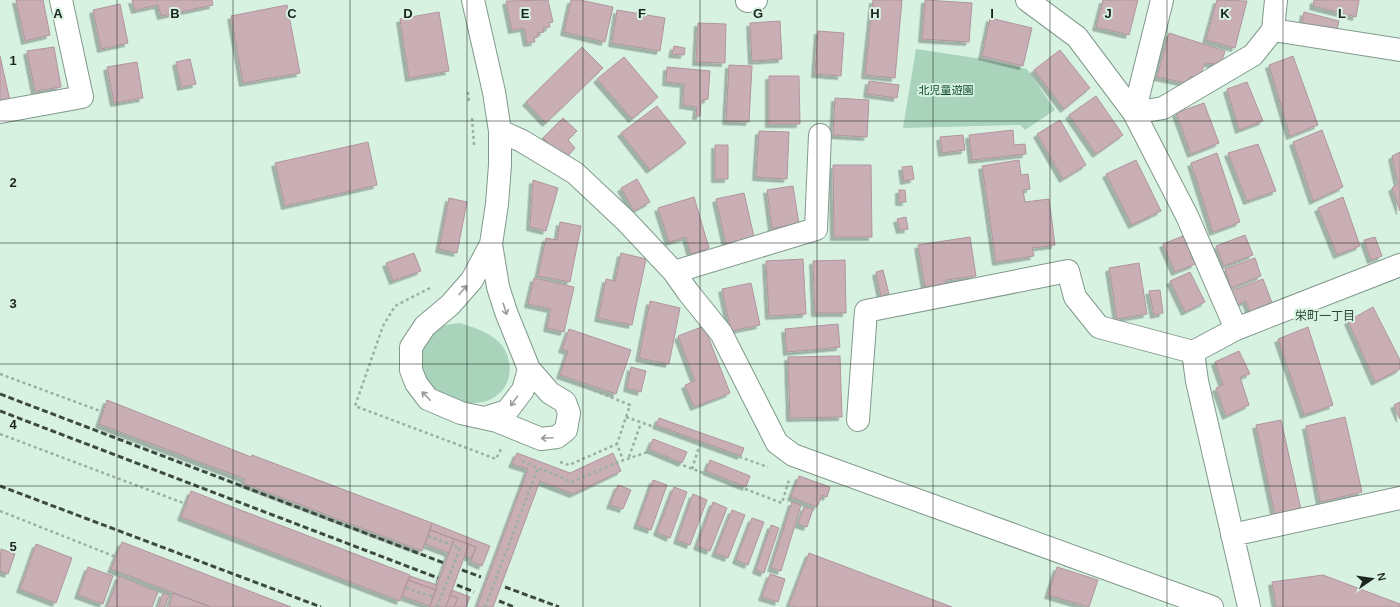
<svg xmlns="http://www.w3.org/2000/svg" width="1400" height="607" font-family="Helvetica,'Noto Sans JP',sans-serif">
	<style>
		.green { fill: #a9d4bb }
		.building { fill: #caaeb6; stroke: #b0959c; filter: url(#shadow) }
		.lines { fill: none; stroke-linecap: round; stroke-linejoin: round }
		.minor-casing { stroke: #81998b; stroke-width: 24 }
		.path { stroke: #9bb0a3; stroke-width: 2.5; stroke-dasharray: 3 3; stroke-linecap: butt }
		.minor { stroke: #fff; stroke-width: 22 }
		.rail { stroke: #3d4a42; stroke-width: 3; stroke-dasharray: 6 3; stroke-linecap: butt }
		.path-bridge { stroke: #9bb0a3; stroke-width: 2.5; stroke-dasharray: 3 3; stroke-linecap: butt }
		.oneway { stroke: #989d9a }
		.grid { fill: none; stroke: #1b251f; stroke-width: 1; stroke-opacity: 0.55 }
		.labels { text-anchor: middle; stroke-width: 4; stroke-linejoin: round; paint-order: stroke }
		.park-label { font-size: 11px; fill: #0f482f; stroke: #d8f2e2 }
		.neighbourhood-label { font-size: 12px; fill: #2d4337; stroke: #d8f2e2 }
		.grid-label { font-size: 13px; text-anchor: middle; font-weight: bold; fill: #1b251f; stroke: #d8f2e2; stroke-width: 4; stroke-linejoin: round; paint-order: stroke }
	</style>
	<defs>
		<filter id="shadow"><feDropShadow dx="-3.5" dy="3.5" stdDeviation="0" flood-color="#0004"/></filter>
	</defs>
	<rect width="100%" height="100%" fill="#d8f2e2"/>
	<path class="green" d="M916,49L976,58L1027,69L1055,110L1025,130L1020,125L903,128Z
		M460,323C481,330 505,337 509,362C513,383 499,402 476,403C467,404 458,400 450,397C445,396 437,395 433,391C426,385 424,378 421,370C420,366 418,362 418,358C420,346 429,336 436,326Z"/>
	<path class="building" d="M16,0H43L50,35L25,41Z
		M132,0H212L213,5L161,16L158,5L135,10Z
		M548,0L553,22L549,23L550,27L543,28L544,32L537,33L538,37L534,38L535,42L527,43L524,28L512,30L506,1Z
		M571,0H580L613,7L605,42L564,32Z
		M873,0H902L895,78L865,75Z
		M925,0L972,3L969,42L922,39Z
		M1103,0H1138L1129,35L1096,27Z
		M1217,0L1247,1L1235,48L1206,40Z
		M1314,0H1359L1356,17L1313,6Z
		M120,4L128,43L101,49L93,10Z
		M287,5L300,73L243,83L231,16Z
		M617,10L665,18L660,51L612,43Z
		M439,12L449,71L409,78L400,19Z
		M1304,12L1339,21L1336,33L1302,23Z
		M990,18L1032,28L1023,66L982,56Z
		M780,21L782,59L752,61L750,23Z
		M698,23L726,24L725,63L696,62Z
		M818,31L844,33L841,76L815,74Z
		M1169,33L1225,51L1221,64L1205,63L1200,75L1190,77L1187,83L1157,77Z
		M674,46L685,48L684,55L672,54Z
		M54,47L61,87L35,91L27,51Z
		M582,47L603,68L546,123L526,102Z
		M1060,50L1090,88L1064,109L1034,70Z
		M0,56L10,101L0,103Z
		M1293,56L1318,125L1290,136L1269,65Z
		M624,57L658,97L632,119L597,79Z
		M190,59L196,84L181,87L176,62Z
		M137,62L143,98L114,103L107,67Z
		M729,65L752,66L749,122L726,121Z
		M667,67L710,71L708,99L701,101L700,116H696L697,107L683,105L684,84L666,82Z
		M769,76H799L800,124H769Z
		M869,81L899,85L897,98L867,94Z
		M1247,82L1263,121L1239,130L1227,89Z
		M1096,96L1123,135L1096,154L1069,115Z
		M835,98L869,100L867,137L833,135Z
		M1204,103L1219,143L1191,154L1176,113Z
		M657,106L686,143L650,170L621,133Z
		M563,118L577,131L568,140L575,148L565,159L543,138Z
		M1060,120L1086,165L1063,179L1037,134Z
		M1013,130L1014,145L1025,144L1026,154L972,160L969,135Z
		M1322,130L1343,187L1313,201L1293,142Z
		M759,131L789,132L787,179L756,177Z
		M963,135L965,150L942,153L940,137Z
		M368,142L377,185L285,206L275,163Z
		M1258,144L1276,191L1247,201L1228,153Z
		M715,145H728V179H715Z
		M1400,152V211L1392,188L1398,184L1392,156Z
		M1217,153L1240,222L1213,232L1191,163Z
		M1019,160L1021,175L1028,174L1030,189L1023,190L1025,202L1049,199L1055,245L1032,248L1034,256L996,262L982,166Z
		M1136,160L1161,211L1132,225L1106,174Z
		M833,165H871L872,237H834Z
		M912,166L914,179L904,181L902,167Z
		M637,179L650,202L634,211L621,188Z
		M533,180L558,188L546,231L530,227Z
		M793,186L799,224L772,228L767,190Z
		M899,190H905L906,202H899Z
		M744,193L754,237L726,244L716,199Z
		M694,197L709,248L691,254L686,237L669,242L658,208Z
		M1343,197L1360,246L1337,255L1318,208Z
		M449,198L467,202L457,253L439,249Z
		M906,217L908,229L900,230L897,219Z
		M560,222L581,226L570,282L538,276L546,238L557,240Z
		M1245,235L1253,255L1224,266L1216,246Z
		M1183,236L1195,264L1175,272L1163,244Z
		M970,237L976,276L946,280V284L925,287L918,245Z
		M1375,237L1382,256L1371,260L1364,240Z
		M414,253L421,271L393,281L386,263Z
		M621,253L646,259L632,325L598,318L606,279L615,281Z
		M1255,258L1261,276L1231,288L1225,269Z
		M803,259L806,314L769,316L766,261Z
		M845,260L846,313H815L813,261Z
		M1139,263L1147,314L1117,319L1109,268Z
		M883,270L889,294L881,296L876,272Z
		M1190,272L1205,302L1185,312L1170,281Z
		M534,278L574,287L564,332L547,328L551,309L528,304Z
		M1263,279L1272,303L1250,312L1246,301L1237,305L1231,291Z
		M751,283L760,325L731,331L722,289Z
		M1160,290L1163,313L1154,315L1149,291Z
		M650,301L680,308L669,364L639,358Z
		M1373,307L1400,360V369L1375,382L1348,321Z
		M838,324L840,347L787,352L785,329Z
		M704,326L730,393L694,407L685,385L695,381L678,336Z
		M1308,327L1333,405L1304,415L1278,339Z
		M569,329L631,350L616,394L560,375L568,351L562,349Z
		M1239,351L1250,374L1240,377L1249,405L1226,416L1216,388L1223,385L1215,362Z
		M840,356L842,417L790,418L788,357Z
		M631,367L646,371L641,392L627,388Z
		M107,400L251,457L252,455L432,523L422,551L243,483L245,479L99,424Z
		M1400,402V419L1394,405Z
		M1345,417L1362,492L1320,502L1306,426Z
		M659,418L744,448L741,456L656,425Z
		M1281,420L1302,514L1276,520L1256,425Z
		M653,439L687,452L682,463L649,449Z
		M517,453L570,473L613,453L621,471L573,494L540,481L493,607H477L528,469L512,464Z
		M710,460L750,476L746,487L706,471Z
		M799,476L830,487L827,497L822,495L817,507L791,497Z
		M653,480L667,485L651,530L637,525Z
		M618,485L631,490L623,509L610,505Z
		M674,487L687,492L670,538L657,532Z
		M191,491L410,575L400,601L181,517Z
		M693,494L707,500L690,545L677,540Z
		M713,502L727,508L710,551L697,546Z
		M792,502L801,505L781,571L771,568Z
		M804,507L813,509L807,527L798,524Z
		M732,510L745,515L728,558L715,553Z
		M752,518L764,522L748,565L736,560Z
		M432,523L490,546L482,566L471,561L476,547L430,530Z
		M771,525L779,528L764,573L756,570Z
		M430,530L454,539L449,553L425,544Z
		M454,539L469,544L446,607H429Z
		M122,542L291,607H211L111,569Z
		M36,544L72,558L56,603L20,589Z
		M469,544L476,547L471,558L465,556Z
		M1,549L15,554L8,574L0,571Z
		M809,553L952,607H795L789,605Z
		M88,567L113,576L103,604L78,595Z
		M1057,567L1098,580L1089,607L1048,595Z
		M770,574L785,579L778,602L762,597Z
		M1323,575L1400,604V607H1276L1272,582Z
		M119,576L158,592L152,607H107Z
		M410,576L437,585L436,590L408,580Z
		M408,580L436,590L430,606L402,596Z
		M452,590L470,597L466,607H454L458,598L450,595Z
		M163,593L169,595L165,607H158Z
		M173,593L211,607H169Z
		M450,595L458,598L454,607H446Z"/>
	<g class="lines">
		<defs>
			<path id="minor" d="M473,0L494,92L500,131V165L497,204L491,244L498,287L506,312L529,369L550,393L565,402L569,413L566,430L557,437L541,439L497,421L461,413L428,399L416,383L411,370V347L425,326L450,305L472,280L491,244
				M1027,0L1077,37L1134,113L1163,108L1253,55L1273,30L1400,50
				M1162,0L1134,113L1187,216L1236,329
				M747,1L756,0
				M1273,30L1276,0
				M0,112L82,97L61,0
				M500,131L522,141L575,173L626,221L674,272L688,292L721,333L777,443L793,455L1212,607
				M674,272L816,229L820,135
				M485,418L507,411L523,390L529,369
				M858,420L866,311L1068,271L1075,297L1099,327L1193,352
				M1232,535L1400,498
				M1249,607L1197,381L1193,352L1236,329L1400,265"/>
		</defs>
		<use href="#minor" class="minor-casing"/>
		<path class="path" d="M468,92L469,103
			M472,118L474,145
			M430,288L395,306L383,326L355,406L496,459L502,447
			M0,374L103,412
			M583,386L630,405L617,444L623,460
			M626,417L768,467
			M0,434L186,504
			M629,457L641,423
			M522,461L538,468
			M560,462L569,465L617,444
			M692,469L700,444
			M544,470L572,482L618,462L648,452L782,503L789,480
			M0,511L116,557
			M428,536L452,545
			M406,588L433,597"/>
		<use href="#minor" class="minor"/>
		<path class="rail" d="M0,394L444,563
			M0,411L438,578
			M0,486L321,607
			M462,570L481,577
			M457,585L474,592
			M505,587L559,607
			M499,601L514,607"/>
		<path class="path-bridge" d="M437,607L460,548L452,545
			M485,607L538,468L544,470"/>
	</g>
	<defs><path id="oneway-shaft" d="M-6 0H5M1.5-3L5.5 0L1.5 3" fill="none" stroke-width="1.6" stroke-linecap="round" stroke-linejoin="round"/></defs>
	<g class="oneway">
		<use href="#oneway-shaft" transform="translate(463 290) rotate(-49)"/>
		<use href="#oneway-shaft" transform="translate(505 309) rotate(72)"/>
		<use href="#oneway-shaft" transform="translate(426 396) rotate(-134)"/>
		<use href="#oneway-shaft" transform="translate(514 401) rotate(126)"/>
		<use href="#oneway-shaft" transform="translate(547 438) rotate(177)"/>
	</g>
	<path class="grid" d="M117,0V607M233,0V607M350,0V607M467,0V607M583,0V607M700,0V607M817,0V607M933,0V607M1050,0V607M1167,0V607M1283,0V607M0,121H1400M0,243H1400M0,364H1400M0,486H1400"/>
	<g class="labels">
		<g class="park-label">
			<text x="946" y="94">北児童遊園</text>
		</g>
		<g class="neighbourhood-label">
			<text x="1325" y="320">栄町一丁目</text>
		</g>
	</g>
	<g class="grid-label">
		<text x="58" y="18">A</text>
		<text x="175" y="18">B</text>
		<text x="292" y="18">C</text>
		<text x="408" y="18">D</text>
		<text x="525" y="18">E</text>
		<text x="642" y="18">F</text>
		<text x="758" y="18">G</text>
		<text x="875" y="18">H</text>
		<text x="992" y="18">I</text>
		<text x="1108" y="18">J</text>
		<text x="1225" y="18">K</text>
		<text x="1342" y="18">L</text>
		<text x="13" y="65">1</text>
		<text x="13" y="187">2</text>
		<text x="13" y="308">3</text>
		<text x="13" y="429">4</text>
		<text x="13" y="551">5</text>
	</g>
	<g transform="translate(1372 579) rotate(77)" stroke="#d8f2e2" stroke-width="3" paint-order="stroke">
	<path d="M0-3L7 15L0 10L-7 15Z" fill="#1b251f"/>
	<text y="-6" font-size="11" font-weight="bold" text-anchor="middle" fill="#1b251f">N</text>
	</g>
</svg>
